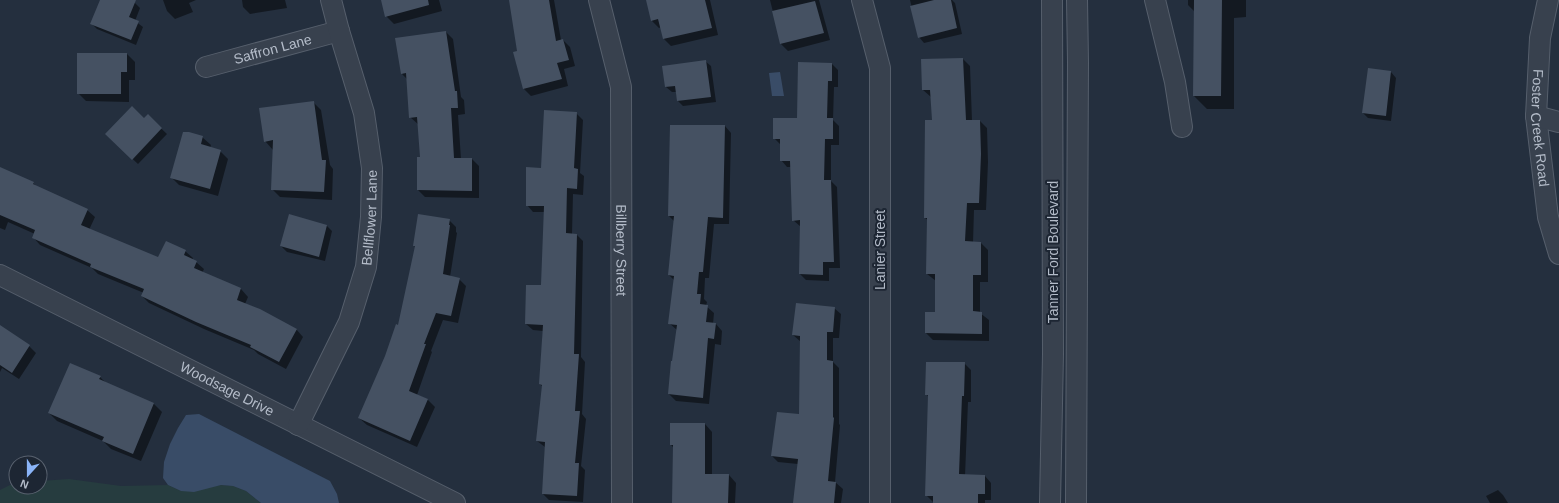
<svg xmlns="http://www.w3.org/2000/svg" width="1559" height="503" font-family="Helvetica,sans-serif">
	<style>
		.green { fill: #263c3f }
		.water { fill: #394c67 }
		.shadow { fill: #0007 }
		.building { fill: #455162 }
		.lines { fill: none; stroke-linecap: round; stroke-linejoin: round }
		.minor-casing { stroke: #565f6c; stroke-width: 22 }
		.minor { stroke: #38414e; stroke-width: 20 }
		.labels { text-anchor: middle; stroke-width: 4; stroke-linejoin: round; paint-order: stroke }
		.street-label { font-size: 14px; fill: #b4bcc9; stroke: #1d2633 }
	</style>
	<rect width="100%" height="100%" fill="#242f3e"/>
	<path class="green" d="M69,479L121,486L168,485L181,491L221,485L233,486L246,491L261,503H0V490L14,483H16V487H40V481Z"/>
	<path class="water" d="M780,72L784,96H772L769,73Z
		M199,414L330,481L337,494L339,503H261L246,491L233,486L221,485L194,492L181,491L168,485L163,478L164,462L170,444L178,428L186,415Z"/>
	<path class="shadow" d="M101,0H128L135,3L140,8L135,21L143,27L136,45L97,29L92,24Z
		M163,0H196L189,3L193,12L175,19L167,11Z
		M242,0H285L287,8L250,14L243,7Z
		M382,0H439L442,11L394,24L386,16Z
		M510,0H554L561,40H563L570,47L575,66L564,69L568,86L531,96L524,89L514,53L518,52Z
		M647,0H710L718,35L671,46L664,39L661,27L659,28L652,21Z
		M770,0H819L830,40L788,51L781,44Z
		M910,0H952L955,3L962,34L924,43L919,37Z
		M1188,0H1246V17L1234,18V109H1207L1194,96L1195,12L1188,5Z
		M446,32L453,39L461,97L464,100L465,114L458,115L461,159H472L479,166V198L425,197L418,190L421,158L419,125L410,117L407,79L402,74Z
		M127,54L135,62V80H129V102L86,101L78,93Z
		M963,59L970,66L972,121H980L987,128L988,162L986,210H974L973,243H981L988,250V282H980V313L989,320V341L933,340L926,333L936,313V281L927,274L928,220L925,218L933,121L931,97L923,90Z
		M705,61L711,66L716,102L683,106L678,101L676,92H672L666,87L663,67Z
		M832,64L838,70V87H834L833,120L839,126V145H831V181L837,187L840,268H829V281L806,280L800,274L801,227L793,220L791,167H787L781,160V145L774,138L798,119Z
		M1391,72L1396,78L1391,121L1368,118L1363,113Z
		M313,102L321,110L330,165L333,169L332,200L280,197L272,189L273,150L265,141Z
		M576,113L583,120L580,173L584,176L583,195L573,194L572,234L577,235L583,241L581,357L585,362L582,414L586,419L581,466L585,470L583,502L549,500L543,494L545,447L537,441L543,387L540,384L543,331L533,330L526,324L542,286L545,212H533L527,205L542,169Z
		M148,116L167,134L138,164L106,134L144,119Z
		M725,126L731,133L729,224H714L709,278H705L704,299L707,302L706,306L714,313L713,324H716L722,331L721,345L715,344L709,404L676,401L669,394L677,330L669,323L674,280L669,275L674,221L669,216Z
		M184,132L202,137L211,145L210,148L220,151L228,159L218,196L179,185L171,177Z
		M0,170L33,183L39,189L87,210L95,217L89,230L159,259L185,251L193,258L192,260L196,262L204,269L202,273L241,289L248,297L245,304L296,329L303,337L286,369L258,354L254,350L204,329L149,303L142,296L144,293L98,274L92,268L40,245L33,237L35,234L8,222L5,230L0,228Z
		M290,216L327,226L332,231L325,261L287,252L281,246Z
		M449,220L456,227V232L457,233L450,277L459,279L466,286L458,323L443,320L431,351L432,352L417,395L427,399L435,407L417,447L367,425L359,418L399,326L416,247L414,246Z
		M834,308L841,314L839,338H833V362L839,368V424L840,425L835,482L843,489L841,503H794L798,464L778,462L772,456L800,415L801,342L793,335Z
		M0,327L29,346L36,353L19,379L2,368L0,372Z
		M964,363L971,370V402H968L965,476H985L991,483V500H985V503H934L926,495L929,397L926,394Z
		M100,377L106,383L154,404L162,412L141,461L111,449L103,441L57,421L49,413Z
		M705,424L712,432V475H729L736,483L735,503H673L674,448L671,445Z
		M1498,490L1503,495L1508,503H1490L1486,496Z"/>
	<path class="building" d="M100,0H136L129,17L139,21L131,40L90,24Z
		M381,0H428L429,5L385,17Z
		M509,0H549L556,41L563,39L569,60L557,63L562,79L523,89L513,52L517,51Z
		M646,0H705L712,28L663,39L658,19L651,21Z
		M934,0H951L957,28L918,38L910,6Z
		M1194,0H1222L1221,96H1193Z
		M815,1L824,33L780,44L772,11Z
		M446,31L455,91H457L458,108H451L454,158H472V191L417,190V157H420L417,117L409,118L406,73L401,74L395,38Z
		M77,53H127V72H121V94H77Z
		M963,58L966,120H980L981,154L979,203H967L965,241L981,242V275H973V311L982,312V334L925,333V312H935V274H926L927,218H924L925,120H932L930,90H922L921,59Z
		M706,60L711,97L677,101L675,86L665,87L662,66Z
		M798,62L832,63V81H828L827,118H833V139H825L824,180H831L834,262H823V275L799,274L800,220L792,221L790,161H780V139H773V118H797Z
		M1368,68L1391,71L1386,116L1362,113Z
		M314,101L322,160H326L324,192L271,190L273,140L264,142L259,108Z
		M132,106L144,118L148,114L162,128L132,160L105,134Z
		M544,110L577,112L574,168L578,169L577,189L567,188L566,233L577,234L574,354H579L575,411H580L575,463H579L577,496L542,494L545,442L536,441L542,385L539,384L543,325L525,324L526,285H541L544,206H526V167L541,168Z
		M670,125H725L723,218L708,217L703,272H699L697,294H701L700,304L708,305L706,322L716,323L714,339L708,338L703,398L668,394L671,361H672L677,325L668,324L674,276L668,275L674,216H668Z
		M183,132H189L203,136L201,144L221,150L210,189L170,178Z
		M0,167L34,182L33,184L88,209L81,225L158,257L166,241L186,250L184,255L197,261L194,268L241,288L237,300L260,309L297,329L279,362L250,347L251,345L196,322L141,296L144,289L90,267L91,264L32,238L35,230L0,215Z
		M289,214L327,225L319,257L280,246Z
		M418,214L450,219L449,225H450L443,274L460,278L451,316L436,313L424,344H426L409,391L428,399L410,441L358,418L385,356L396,324L398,325L415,246H413Z
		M796,303L835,307L833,332H827V360L833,361V417L834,418L828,481L836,482L834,503H793L798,459L771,456L777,412L799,414L800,336L792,335Z
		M0,325L30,345L12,373L0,365Z
		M926,362H965L964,396H962L959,474L985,475V494H978V503H933V496H925L928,395H925Z
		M70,363L101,376L99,379L154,403L133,454L102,441L104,437L48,413Z
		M670,423H705V474H729L728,503H672L673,445H670Z"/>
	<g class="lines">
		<defs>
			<g id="minor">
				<path id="s1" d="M599,0L621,87L622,503"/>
				<path d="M862,0L880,68V503"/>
				<path d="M1155,0L1175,82L1182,127"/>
				<path id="s2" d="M1548,0L1540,38L1536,116L1548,217L1559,254"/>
				<path id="s3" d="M206,67L339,31"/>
				<path d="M1536,116L1559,122"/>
				<path id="s4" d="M0,275L455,503"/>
				<path id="s5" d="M298,425L349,322L366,267L371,217L372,168L364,113L339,31L331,0"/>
				<path d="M1050,503L1053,354L1052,0"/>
				<path d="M1076,503L1078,62L1077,0"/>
			</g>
		</defs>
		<use href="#minor" class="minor-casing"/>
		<use href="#minor" class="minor"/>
	</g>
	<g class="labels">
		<g class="street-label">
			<text dy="5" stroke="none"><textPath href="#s3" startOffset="69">Saffron Lane</textPath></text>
			<text dy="5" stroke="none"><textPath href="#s2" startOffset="129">Foster Creek Road</textPath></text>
			<text dy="5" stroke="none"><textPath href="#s5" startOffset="222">Bellflower Lane</textPath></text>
			<text dy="5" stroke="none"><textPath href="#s1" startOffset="253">Billberry Street</textPath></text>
			<text transform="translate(880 250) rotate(-90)" y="5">Lanier Street</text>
			<text transform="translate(1053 252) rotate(-90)" y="5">Tanner Ford Boulevard</text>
			<text dy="5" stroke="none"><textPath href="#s4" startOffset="254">Woodsage Drive</textPath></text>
		</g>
	</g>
	<g transform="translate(28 475) rotate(201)"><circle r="19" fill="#1d2633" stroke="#59626f"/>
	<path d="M0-3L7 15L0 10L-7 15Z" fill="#8ab4f8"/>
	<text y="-6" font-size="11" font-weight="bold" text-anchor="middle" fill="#b4bcc9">N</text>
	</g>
</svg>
